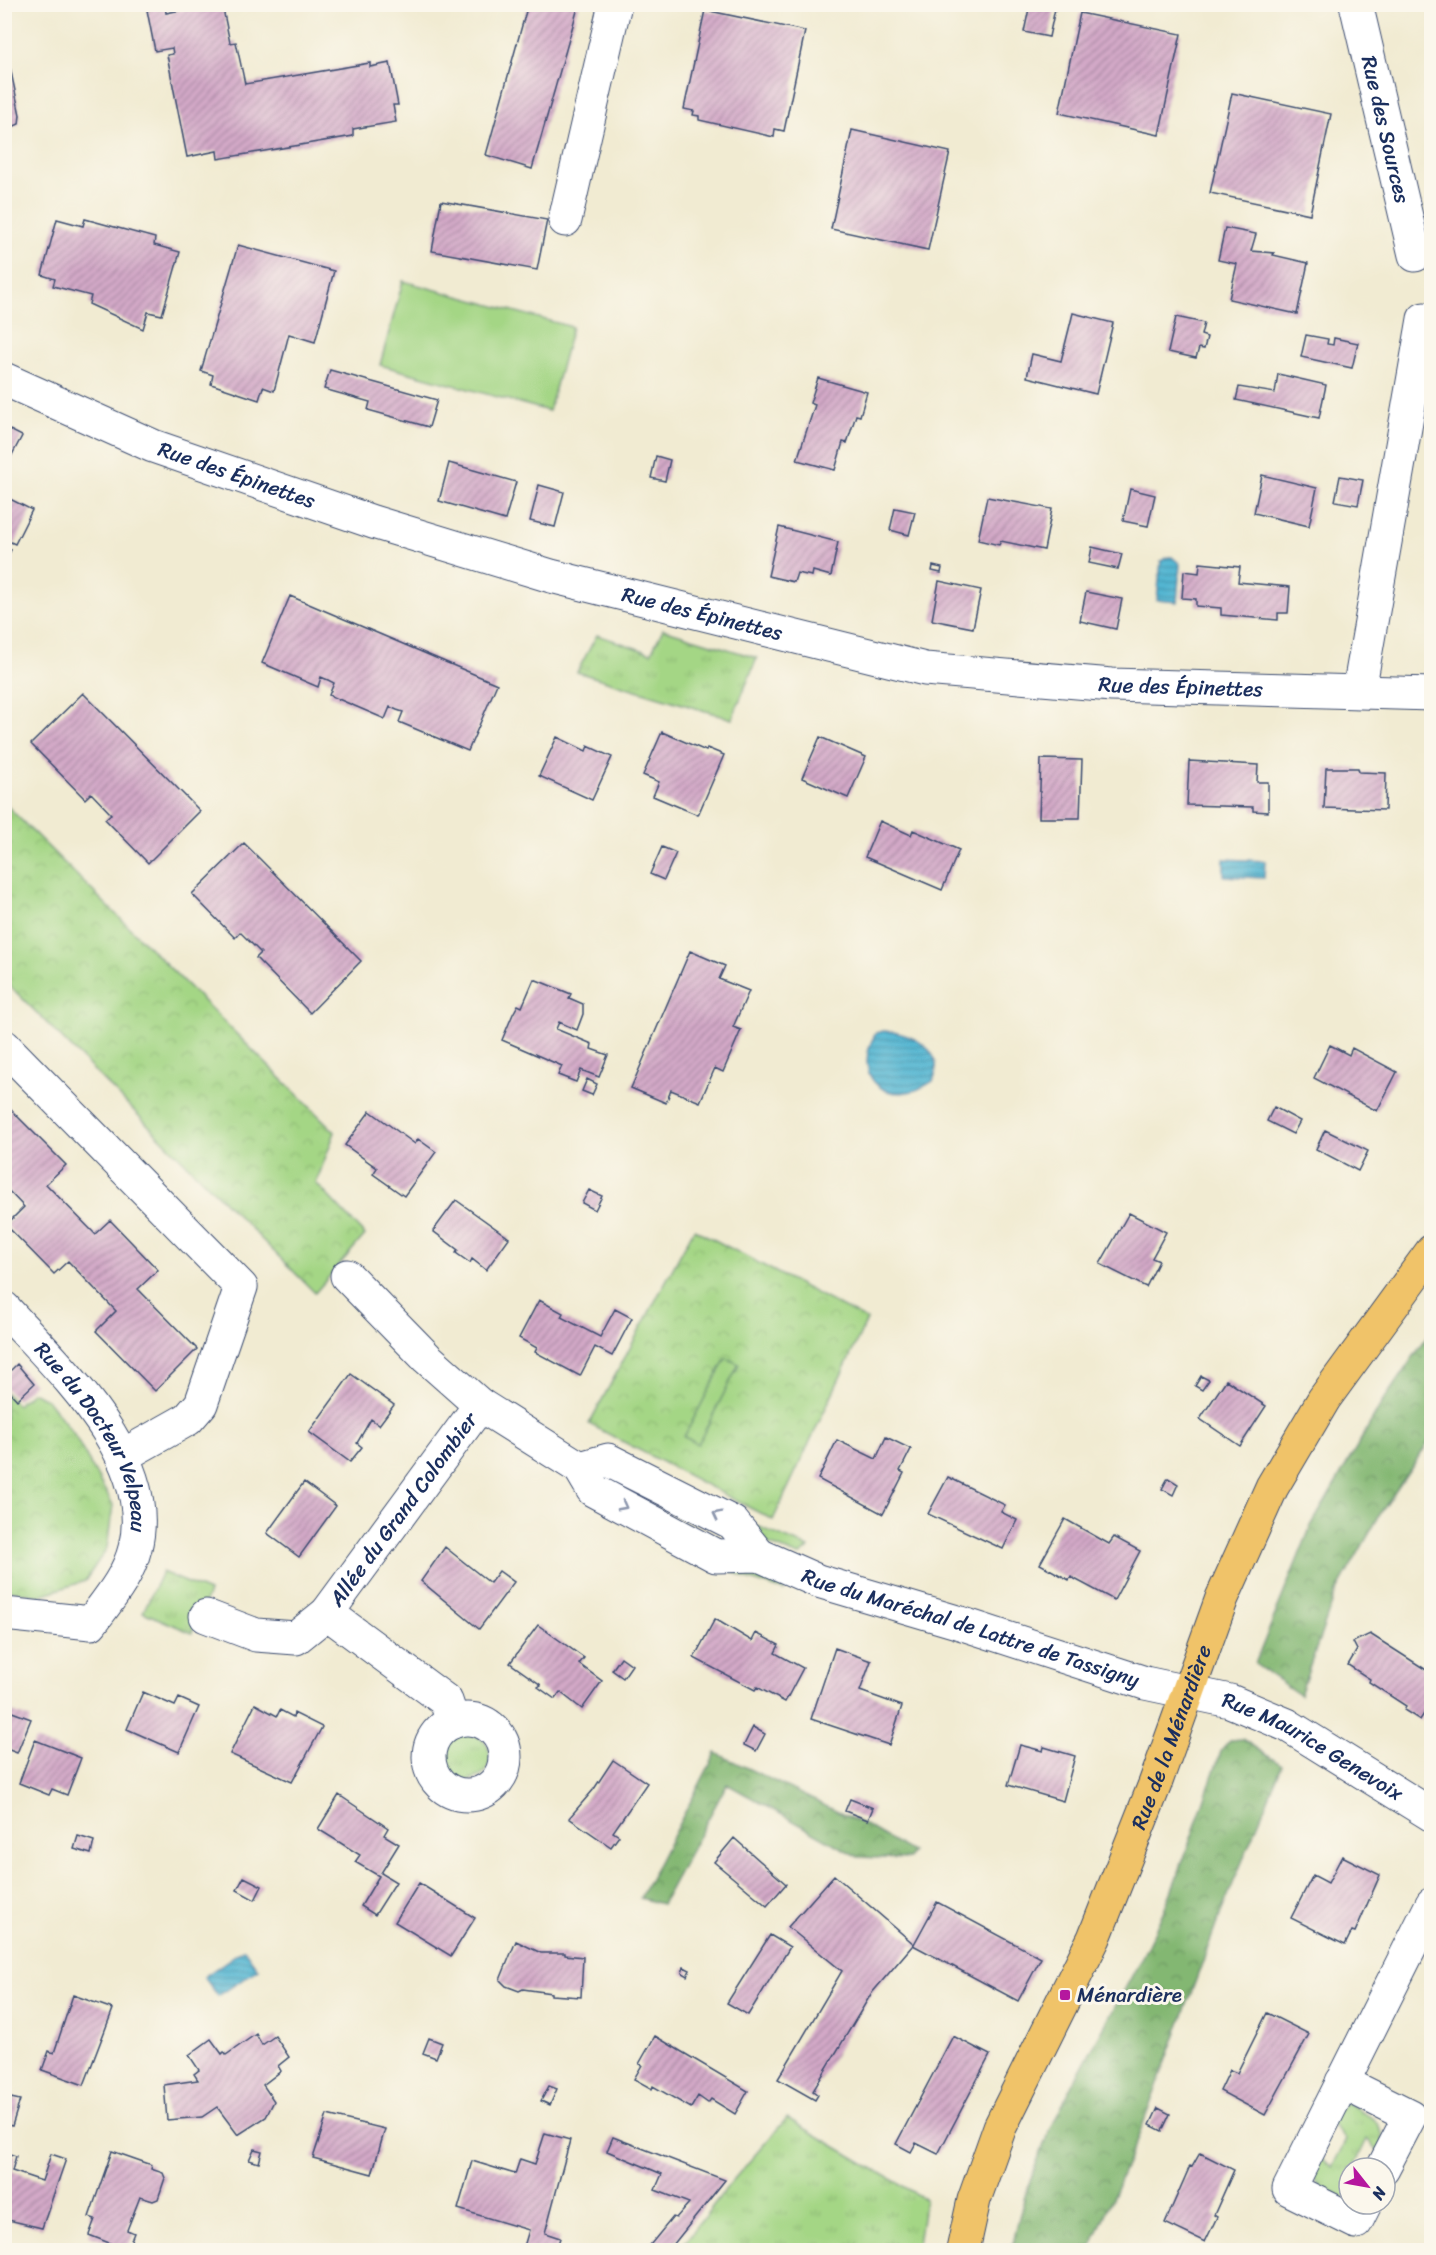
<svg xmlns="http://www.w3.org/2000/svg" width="1436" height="2255" font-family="Sriracha,sans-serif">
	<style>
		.grass { fill: url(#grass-tufts); stroke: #608272; stroke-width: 1.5 }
		.forest { fill: url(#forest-crowns); stroke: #4f7368; stroke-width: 1.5 }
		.park { fill: url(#park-crowns); stroke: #608272; stroke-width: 1.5 }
		.pitch { fill: #a4d685; stroke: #608272; stroke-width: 1.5 }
		.water { fill: url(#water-rules); stroke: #377298; stroke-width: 1.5 }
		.building { fill: url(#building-hatch) }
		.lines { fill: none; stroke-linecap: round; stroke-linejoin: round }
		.minor-casing { stroke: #3b4b6f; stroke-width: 35 }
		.major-casing { stroke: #3b4b6f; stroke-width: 35 }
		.minor { stroke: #fff; stroke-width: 33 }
		.major { stroke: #f0c369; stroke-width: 33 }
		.oneway { stroke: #8d97ae }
		.poi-dot { fill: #b5179e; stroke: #fbf7ec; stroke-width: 2 }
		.labels { text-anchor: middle; stroke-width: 6; stroke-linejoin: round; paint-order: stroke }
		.street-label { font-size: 21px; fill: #1b2f5e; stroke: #fbf7ec }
		.poi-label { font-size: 21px; fill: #1b2f5e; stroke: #fbf7ec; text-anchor: start }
	</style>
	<defs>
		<pattern id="grass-tufts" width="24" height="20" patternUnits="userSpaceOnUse" patternTransform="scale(1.5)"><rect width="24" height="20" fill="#a4d685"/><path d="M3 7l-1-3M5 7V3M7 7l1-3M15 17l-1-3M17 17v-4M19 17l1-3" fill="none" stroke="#8db875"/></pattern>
		<pattern id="forest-crowns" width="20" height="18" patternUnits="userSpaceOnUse" patternTransform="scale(1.5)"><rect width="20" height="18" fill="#83b772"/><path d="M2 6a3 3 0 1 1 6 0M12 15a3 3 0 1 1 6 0" fill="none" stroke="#6a9561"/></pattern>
		<pattern id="park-crowns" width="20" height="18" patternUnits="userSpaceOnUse" patternTransform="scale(1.5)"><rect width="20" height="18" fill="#a4d685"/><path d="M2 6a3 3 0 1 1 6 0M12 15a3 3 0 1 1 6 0" fill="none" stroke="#8db875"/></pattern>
		<pattern id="water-rules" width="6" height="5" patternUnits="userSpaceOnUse" patternTransform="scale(1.5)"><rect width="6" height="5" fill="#53b6d2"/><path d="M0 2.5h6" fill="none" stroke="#4494ae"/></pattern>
		<pattern id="building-hatch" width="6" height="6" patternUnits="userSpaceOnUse" patternTransform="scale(1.5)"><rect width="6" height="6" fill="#d3a9c7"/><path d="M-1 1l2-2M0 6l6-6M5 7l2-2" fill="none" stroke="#aa8aa5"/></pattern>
	</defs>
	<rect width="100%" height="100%" fill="#fbf7ec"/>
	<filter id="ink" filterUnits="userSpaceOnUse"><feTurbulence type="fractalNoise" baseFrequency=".0167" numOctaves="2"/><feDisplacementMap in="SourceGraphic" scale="12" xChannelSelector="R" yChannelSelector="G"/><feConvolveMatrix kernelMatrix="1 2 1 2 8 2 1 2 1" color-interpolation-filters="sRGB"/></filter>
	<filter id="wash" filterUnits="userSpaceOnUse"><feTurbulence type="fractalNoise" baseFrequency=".008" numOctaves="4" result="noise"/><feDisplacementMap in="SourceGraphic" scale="24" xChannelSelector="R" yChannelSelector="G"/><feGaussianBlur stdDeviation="1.35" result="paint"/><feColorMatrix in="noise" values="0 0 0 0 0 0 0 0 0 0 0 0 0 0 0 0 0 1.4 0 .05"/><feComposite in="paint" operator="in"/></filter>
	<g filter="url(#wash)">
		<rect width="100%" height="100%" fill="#f1ebd2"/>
		<path class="grass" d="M663,629L757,658L732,719L577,672L597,635L651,653Z
			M745,1521L809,1548L799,1556L764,1542Z
			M715,1562L745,1563L788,1581L784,1591L745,1578Z
			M162,1572L209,1592L192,1633L143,1612Z
			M444 1757a23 23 0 1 1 46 0a23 23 0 1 1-46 0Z
			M1344,2102C1368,2113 1391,2125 1381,2155L1367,2139L1353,2168H1349V2199L1324,2190L1311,2175L1313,2151L1332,2167L1346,2140L1329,2120Z
			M787,2118L925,2199L917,2250H679L728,2186Z"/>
		<path class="forest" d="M1431,1331V1439L1382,1511L1335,1594L1300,1695L1255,1664L1311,1526L1382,1403Z
			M1242,1739L1282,1765L1218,1920L1139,2135L1090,2250H1012C1031,2138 1096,2048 1146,1949C1178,1885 1198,1815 1222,1749L1230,1740Z
			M716,1753L867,1826L912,1852L909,1859L858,1857L727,1784L662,1904L640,1898Z"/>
		<path class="park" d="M4,803L335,1132L316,1183L365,1235L315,1293L5,981Z
			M694,1229L867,1320L773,1520L589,1424Z
			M5,1392L17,1405L32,1392L47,1399L73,1433L113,1505L107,1548L85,1581L38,1596L5,1589Z"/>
		<path class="pitch" d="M403,281L572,327L549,411L380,365Z
			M726,1358L739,1364L698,1444L684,1437Z"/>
		<path class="water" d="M1168,557H1172L1180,564L1177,602L1157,600L1161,561Z
			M1224,859L1265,861L1264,878L1224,876Z
			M884,1031C910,1032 947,1050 933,1081C891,1111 848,1080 876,1033Z
			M244,1949L258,1969L218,1996L204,1977Z"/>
		<g id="blocks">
			<path class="building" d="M210,4H222L230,43L236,42L245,84L370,63V67L390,63L398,105H393L396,122L353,129V136L218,159L217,151L187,157L167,55L173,54L172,48L155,51L147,10L165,6L166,13Z
				M528,4H579L532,169L486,155Z
				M1030,4H1056L1049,37L1024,32Z
				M705,10L805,31L784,131L775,129L774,137L699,120V116L693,115L694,111L684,109Z
				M1080,13L1181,34L1159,135L1059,113Z
				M4,38L20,115L19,124L10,128L4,127Z
				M1232,93L1331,114L1310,214L1210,193Z
				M852,130L950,152L928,250L831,229Z
				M4,191L9,192L5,206H4Z
				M441,201L547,220L537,270L432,251Z
				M57,219L83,226L85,219L155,238L154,245L180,252L162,315L148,312L143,329L89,304L91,296L53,286L55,279L42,275Z
				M1225,228L1256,234L1251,251L1274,253L1273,255L1308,263L1297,314L1229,299L1237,264L1218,260Z
				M238,245L334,271L315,342L289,334L274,391L263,387L259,400L211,384L213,375L201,371Z
				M1073,313L1113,323L1096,394L1027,377L1032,354L1061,361Z
				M1176,317L1204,323L1201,335L1207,337L1204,349L1199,348L1196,358L1168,352Z
				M1306,335L1328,339L1327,344L1333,345L1334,338L1358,343L1352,368L1301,357Z
				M330,370L437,400L429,427L368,410L370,402L324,389Z
				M1278,374L1326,385L1319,418L1236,400L1239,387L1275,393Z
				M818,378L867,392L860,416L856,415L847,443L843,442L835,470L797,460L815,405L810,403Z
				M4,427L22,436L4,470Z
				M656,456L670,460L665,481L651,478Z
				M449,463L516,482L505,520L439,501Z
				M1262,475L1317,488L1309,526L1254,513Z
				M1340,476L1363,480L1358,505L1335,501Z
				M539,485L564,492L555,527L530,521Z
				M1130,489L1155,495L1148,526L1123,521Z
				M4,496L32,510L15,544L4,539Z
				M987,497L1052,509L1044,550L1001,541L999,545L978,540Z
				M895,508L915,512L909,535L890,530Z
				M779,527L838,542L831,576L813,571L812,576L797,573L794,582L768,576Z
				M4,547L11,550L4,564Z
				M1092,547L1122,554L1118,569L1089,563Z
				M1200,563L1240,567L1238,582L1290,587L1288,613H1278V620L1221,615V608L1196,606V599L1182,598L1184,571L1199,573Z
				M933,566L942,568L941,573L932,571Z
				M939,581L981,590L973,628L932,620Z
				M1086,592L1122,599L1116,629L1080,621Z
				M290,596L497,684L468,751L399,722L403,712L397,710L390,707L385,719L329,695L334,683L328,680L321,677L318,687L262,663Z
				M83,693L200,811L148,863L105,819L111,814L91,793L85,799L31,744Z
				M662,732L706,751L707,748L724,755L698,815L653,796L659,782L643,775Z
				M557,737L586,751L588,746L612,757L592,800L539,776Z
				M820,737L866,757L848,798L802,778Z
				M1041,759L1082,760L1080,818H1039Z
				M1189,761L1258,765L1257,782H1268V812L1253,811V807L1187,805Z
				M1326,768H1358L1359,772L1386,773L1385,810L1324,808Z
				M880,821L911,835L913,830L959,850L942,890L865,857Z
				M244,843L361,961L310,1013L256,958L261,953L240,932L235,938L192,894Z
				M662,847L676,853L664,880L650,874Z
				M690,951L725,966L719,979L749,991L733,1027L741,1030L723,1072L715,1068L700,1102L671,1090L666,1103L631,1088Z
				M534,979L571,994L569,998L583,1004V1014L577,1030L559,1022L556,1029L592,1044L591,1049L608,1055L599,1077L581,1070L576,1082L558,1075L562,1066L502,1040L513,1014L518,1005L522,1007Z
				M1330,1045L1349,1055L1352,1048L1397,1072L1377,1111L1314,1078Z
				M587,1079L597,1084L592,1095L582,1091Z
				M7,1106L66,1165L46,1184L95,1234L110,1220L158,1270L138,1289L197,1349L155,1391L96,1331L116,1311L68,1261L54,1274L6,1225L24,1207L5,1187V1108Z
				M1274,1107L1300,1121L1293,1134L1267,1121Z
				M370,1111L415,1144L418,1139L436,1152L404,1196L373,1174L377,1168L345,1145Z
				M1325,1130L1368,1151L1358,1171L1316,1149Z
				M589,1190L602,1196L595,1210L582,1203Z
				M456,1200L509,1238L486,1270L472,1259L470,1263L456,1253L458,1250L433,1231Z
				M1129,1213L1166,1232L1152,1258L1159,1261L1146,1287L1100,1264Z
				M539,1300L563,1313L561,1317L600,1337L615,1309L632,1318L612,1356L595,1347L580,1376L535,1352L537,1348L519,1338Z
				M17,1364L34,1384L17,1400L5,1387V1376Z
				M351,1374L394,1405L379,1425L371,1419L357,1443L362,1447L350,1462L309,1432Z
				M1201,1376L1209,1380L1202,1390L1195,1386Z
				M1226,1380L1266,1406L1240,1446L1200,1419Z
				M886,1437L911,1449L900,1471L904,1473L883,1514L818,1479L837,1440L876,1459Z
				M948,1477L1005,1505L1001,1512L1017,1520L1003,1549L928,1514Z
				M1168,1478L1178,1484L1173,1495L1162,1489Z
				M304,1482L336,1506L299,1557L267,1533Z
				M1065,1519L1109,1544L1114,1537L1140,1551L1114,1600L1071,1577L1069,1580L1040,1564Z
				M445,1547L490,1583L499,1571L514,1582L479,1629L421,1581Z
				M715,1619L752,1641L756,1633L779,1645L775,1653L803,1668L785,1702L757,1687L755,1690L694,1658Z
				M538,1625L584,1658L579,1664L602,1681L582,1709L560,1692L555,1699L538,1687L541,1685L510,1663Z
				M1370,1634L1431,1673V1703L1420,1720L1404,1710L1406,1706L1369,1682L1370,1679L1348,1665L1357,1650L1353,1642Z
				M835,1648L871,1661L860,1691L902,1706L889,1745L811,1719Z
				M621,1657L632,1665L623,1678L612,1670Z
				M143,1692L175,1706L179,1698L199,1707L179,1752L127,1729Z
				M255,1704L277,1716L280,1710L293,1717L294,1713L322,1727L292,1782L230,1754Z
				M4,1709L31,1719L17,1753L4,1748Z
				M753,1727L765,1734L756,1751L744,1745Z
				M35,1740L81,1758L67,1795L52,1789L49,1795L19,1783Z
				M1020,1745L1043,1751L1044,1747L1075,1756L1063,1801L1008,1785Z
				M613,1760L647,1783L613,1832L619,1836L611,1847L569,1818L594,1789Z
				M339,1795L388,1828L384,1835L399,1844L381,1873L396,1882L375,1915L361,1906L379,1876L355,1862L360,1855L318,1829Z
				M850,1799L873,1808L868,1820L845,1811Z
				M78,1836L94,1841L91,1854L74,1849Z
				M734,1838L786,1884L767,1906L714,1862Z
				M1342,1856L1380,1875L1355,1932L1352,1931L1345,1945L1291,1918L1313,1875L1328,1883Z
				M834,1875L914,1944L937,1902L1041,1958L1018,2001L913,1945L871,1994L813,2091L818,2095L815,2100L778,2079L842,1971L788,1927Z
				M244,1877L262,1886L255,1900L237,1890Z
				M419,1883L475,1918L451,1956L395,1922Z
				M770,1935L790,1947L748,2015L727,2003Z
				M516,1941L541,1953H565V1955L583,1957L581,1997L551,1995V1993L523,1989L519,1991L506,1986L500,1980Z
				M684,1967L690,1970L687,1976L682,1973Z
				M73,1995L113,2009L84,2085L42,2070L49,2051L54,2053Z
				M1267,2013L1309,2034L1265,2115L1220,2091L1230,2070L1237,2073Z
				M256,2034L262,2045L275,2036L289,2057L278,2066L281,2071L263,2085L274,2101L266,2117L238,2135L217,2107L202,2117L167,2120L164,2085L198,2080L194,2074L199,2070L189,2055L211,2039L222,2054L224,2052L226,2055Z
				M655,2036L748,2091L735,2114L711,2099L708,2103L698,2096L691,2108L653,2086L652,2089L634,2079L642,2065L639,2064Z
				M953,2036L990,2055L938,2154L916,2143L911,2152L896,2144Z
				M429,2038L442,2043L436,2058L423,2053Z
				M549,2086L557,2089L550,2105L541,2101Z
				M11,2098L20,2100L12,2126L4,2124Z
				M1158,2108L1170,2114L1162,2131L1150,2125Z
				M327,2115L385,2129L372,2174L313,2158Z
				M545,2133L570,2140L545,2233L560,2238L556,2250H523L529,2230L458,2209L472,2161L515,2174L520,2159L535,2164Z
				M613,2137L725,2180L669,2250H646L673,2217L676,2218L689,2203L655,2190L662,2174L607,2151Z
				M254,2149L262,2151L259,2163L249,2160Z
				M112,2151L152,2165L151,2169L163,2173L165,2178L158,2199L153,2201L140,2197L127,2230L134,2233L127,2250L89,2235L95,2219L89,2217Z
				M4,2152L16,2156L12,2171L42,2181L51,2154L66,2159L42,2228L4,2219Z
				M1200,2153L1234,2170L1214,2215L1217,2217L1205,2242L1165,2223L1190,2166L1192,2167Z"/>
		</g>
	</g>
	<g filter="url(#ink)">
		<use href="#blocks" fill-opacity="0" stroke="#3b4b6f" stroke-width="1.5"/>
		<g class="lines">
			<defs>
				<g id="minor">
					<path id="s1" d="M1356,4L1415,255"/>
					<path d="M565,220L615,4"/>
					<path id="s2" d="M4,379L153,446L373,522L551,576L925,669L1112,685L1432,694"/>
					<path d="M1359,691L1424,319"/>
					<path d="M4,1046L241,1287L201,1404L188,1419L124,1455"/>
					<path id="s3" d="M347,1276L427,1358L480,1405L580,1468L593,1490L716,1556L759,1555L818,1581L957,1622L1145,1683L1230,1701L1287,1725L1432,1815"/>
					<path id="s4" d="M4,1308C59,1369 158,1458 135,1548C128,1577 108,1600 91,1623L4,1614"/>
					<path d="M580,1468L608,1460L733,1523L759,1555"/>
					<path d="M327,1613L446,1701L453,1722"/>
					<path id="s5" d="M206,1616L256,1635L296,1638L327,1613L480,1405"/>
					<circle cx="467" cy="1757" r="38"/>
					<path d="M1342,2082L1410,2116L1383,2168"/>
					<path d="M1365,2204L1356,2222L1289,2189L1432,1904"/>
				</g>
				<g id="major">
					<path id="s6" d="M963,2250L974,2200L1000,2127L1094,1938L1155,1784L1222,1598L1272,1487L1324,1399L1432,1251"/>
				</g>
			</defs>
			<use href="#minor" class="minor-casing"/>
			<use href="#major" class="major-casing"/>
			<use href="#minor" class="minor"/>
			<use href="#major" class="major"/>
		</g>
		<defs><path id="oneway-chevron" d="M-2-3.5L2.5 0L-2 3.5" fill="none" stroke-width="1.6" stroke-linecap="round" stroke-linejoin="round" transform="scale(1.5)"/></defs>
		<g class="oneway">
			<use href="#oneway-chevron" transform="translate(623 1506) rotate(28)"/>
			<use href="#oneway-chevron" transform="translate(717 1515) rotate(-153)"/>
		</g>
	</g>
	<rect class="poi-dot" x="1059" y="1989" width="12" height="12" rx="3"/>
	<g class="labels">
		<g class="street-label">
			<text dy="7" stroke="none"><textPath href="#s1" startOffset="129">Rue des Sources</textPath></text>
			<text dy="7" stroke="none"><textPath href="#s2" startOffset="252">Rue des Épinettes</textPath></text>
			<text dy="7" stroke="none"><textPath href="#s2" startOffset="738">Rue des Épinettes</textPath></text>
			<text dy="7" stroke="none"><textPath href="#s2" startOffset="1224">Rue des Épinettes</textPath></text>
			<text dy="7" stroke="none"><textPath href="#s4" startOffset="160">Rue du Docteur Velpeau</textPath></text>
			<text dy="7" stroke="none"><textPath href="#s5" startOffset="262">Allée du Grand Colombier</textPath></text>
			<text dy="7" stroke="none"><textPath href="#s3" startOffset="736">Rue du Maréchal de Lattre de Tassigny</textPath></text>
			<text dy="7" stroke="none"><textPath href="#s6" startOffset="555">Rue de la Ménardière</textPath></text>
			<text dy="7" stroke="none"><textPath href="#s3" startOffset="1100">Rue Maurice Genevoix</textPath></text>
		</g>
		<g class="poi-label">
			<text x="1077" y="2002">Ménardière</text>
		</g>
	</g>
	<rect width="1436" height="2255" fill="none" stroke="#fbf7ec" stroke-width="24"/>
	<g transform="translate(1367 2186) rotate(121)"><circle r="28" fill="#fbf7ec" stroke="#a1a7b3" stroke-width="1.5"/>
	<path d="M0-4.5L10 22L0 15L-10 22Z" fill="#b5179e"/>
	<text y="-9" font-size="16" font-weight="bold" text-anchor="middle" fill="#1b2f5e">N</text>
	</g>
</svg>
